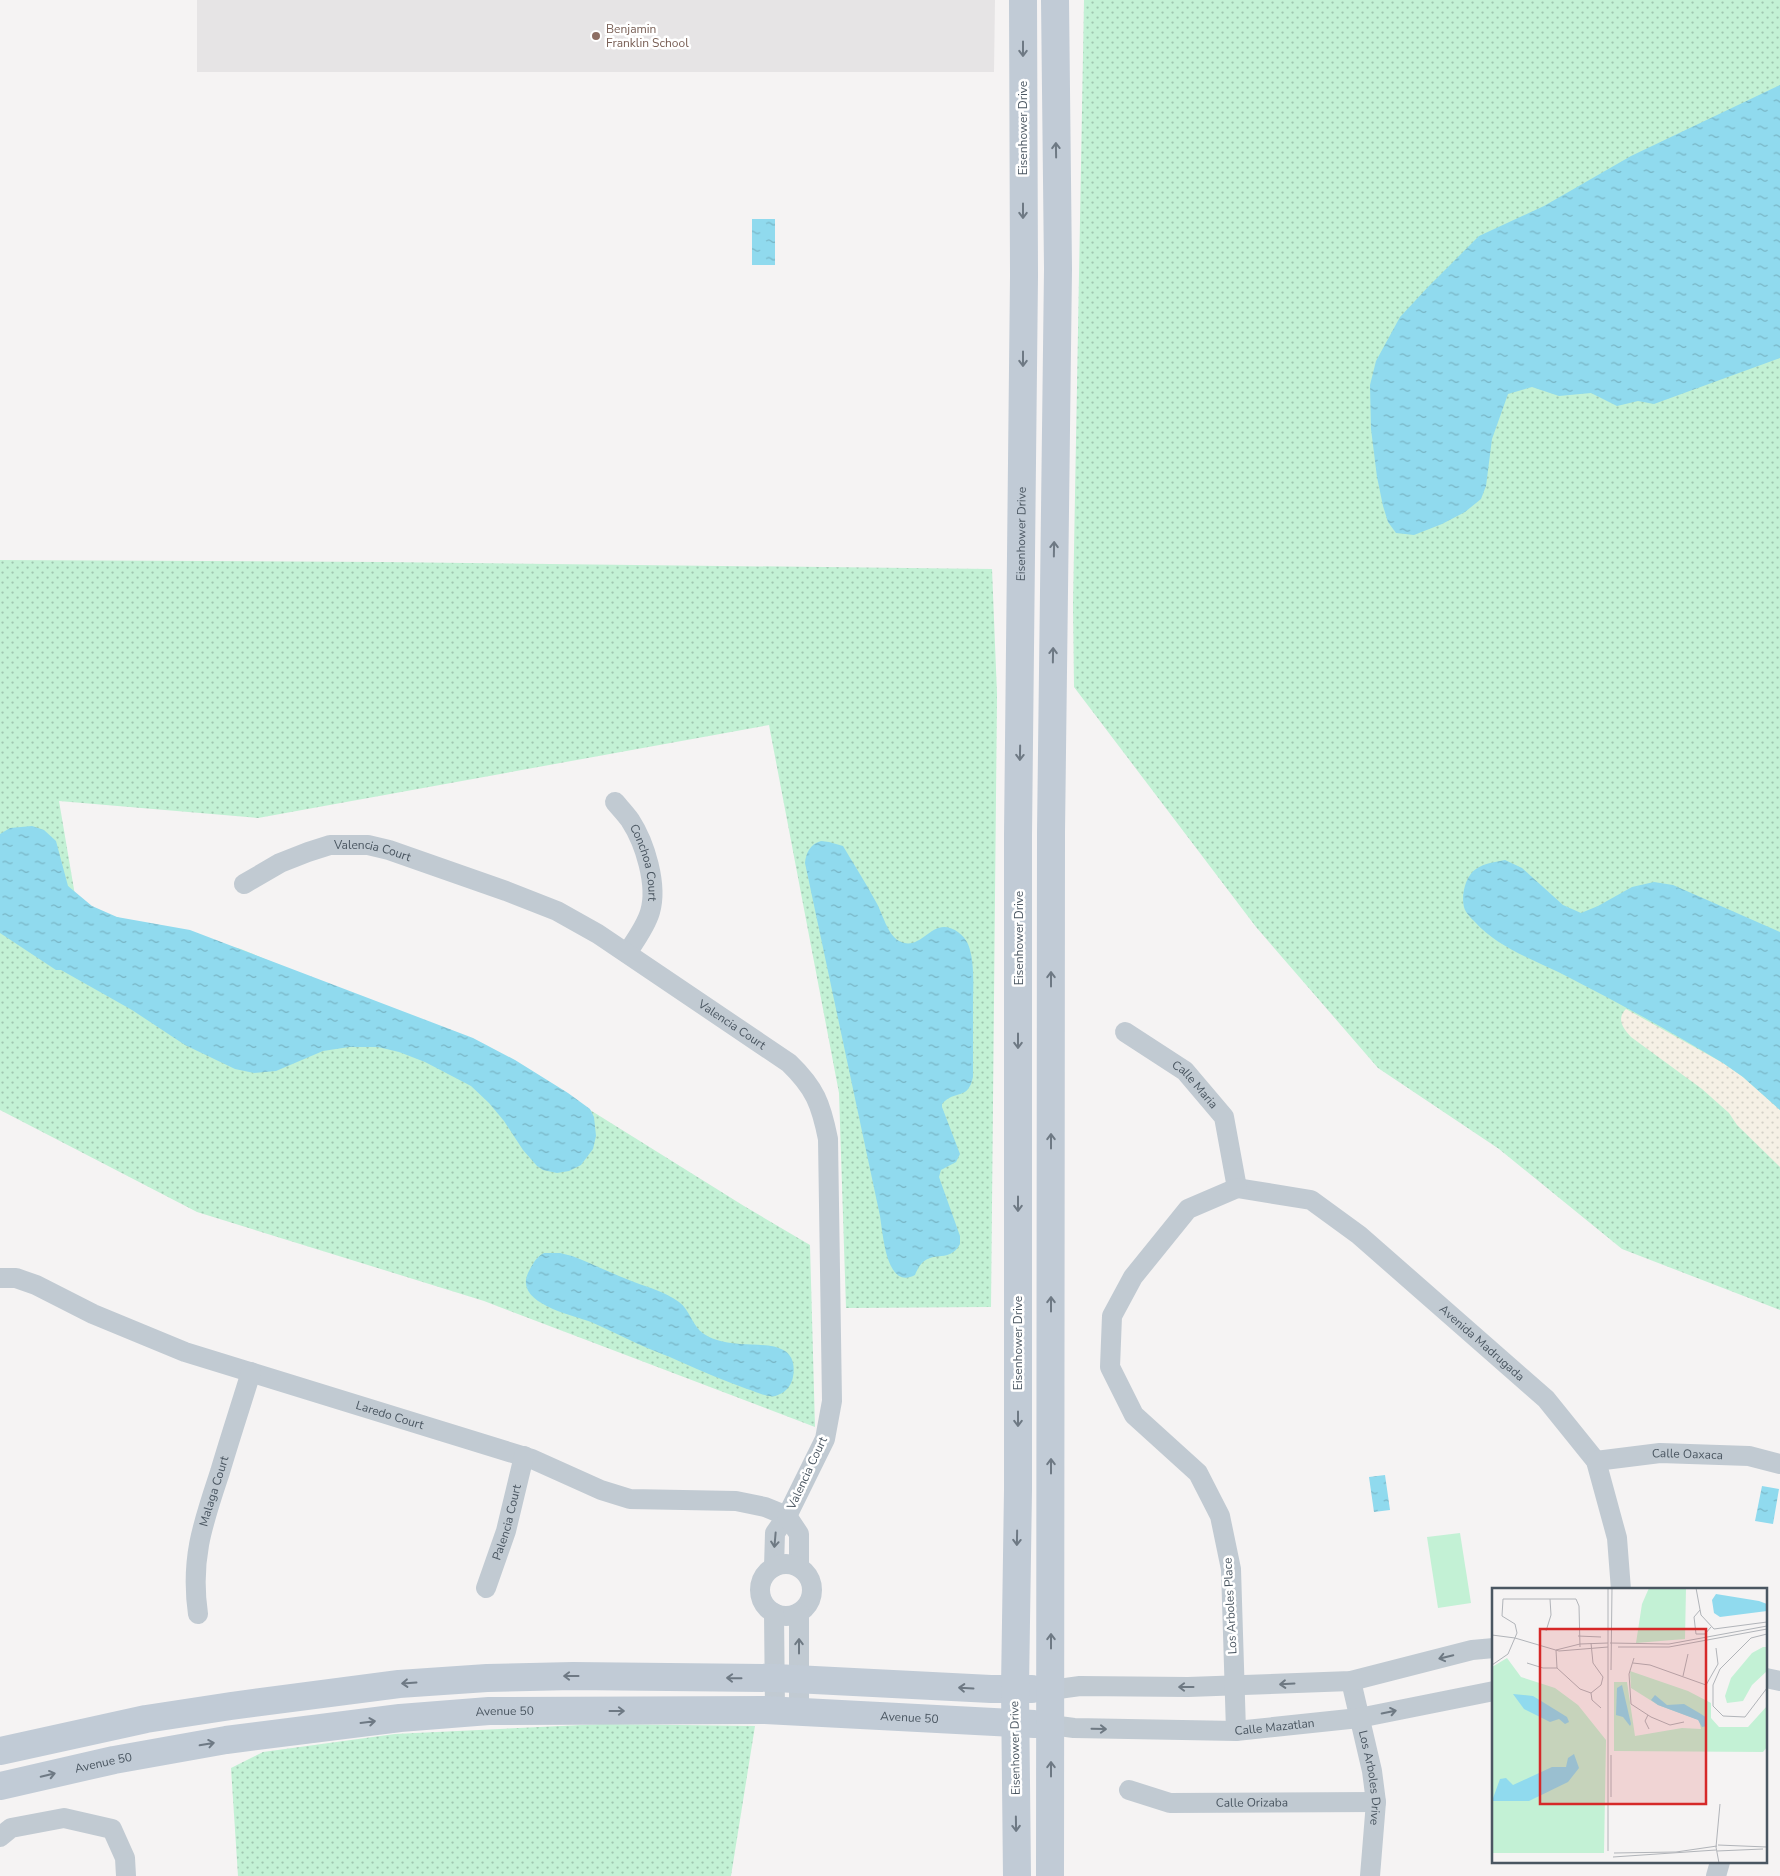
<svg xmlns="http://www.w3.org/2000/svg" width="1780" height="1876" font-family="'Nunito Sans',sans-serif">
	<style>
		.education { fill: #e6e4e5 }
		.grass { fill: url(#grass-dots) }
		.sand { fill: url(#sand-dots) }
		.park { fill: #c3f1d5 }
		.water { fill: url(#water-ripples) }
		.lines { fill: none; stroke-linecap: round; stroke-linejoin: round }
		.minor { stroke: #c1cad2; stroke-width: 20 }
		.secondary { stroke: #c1cbd6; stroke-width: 28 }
		.oneway { stroke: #6e7984 }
		.oneway2 { stroke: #6e7983 }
		.education-dot { fill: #8d6e63; stroke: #fff; stroke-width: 2 }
		.labels { text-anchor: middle; stroke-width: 5; stroke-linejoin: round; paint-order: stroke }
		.education-label { font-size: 12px; fill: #785e54; stroke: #fff; text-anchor: start }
		.street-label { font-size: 12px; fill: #4a5661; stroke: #fff }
		.inset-road { fill: none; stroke: #b1b4b9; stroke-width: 1 }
		.view { fill: #d62828; fill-opacity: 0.15; stroke: #d62828; stroke-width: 2.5 }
		.inset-edge { fill: none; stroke: #4a5661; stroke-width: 2.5 }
	</style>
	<defs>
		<pattern id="grass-dots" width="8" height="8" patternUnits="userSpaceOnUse" patternTransform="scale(1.25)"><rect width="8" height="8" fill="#c3f1d5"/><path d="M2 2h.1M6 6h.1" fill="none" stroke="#a0c6b0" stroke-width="1.8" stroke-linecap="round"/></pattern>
		<pattern id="sand-dots" width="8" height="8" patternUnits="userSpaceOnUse" patternTransform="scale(1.25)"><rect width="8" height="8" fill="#f5f0e5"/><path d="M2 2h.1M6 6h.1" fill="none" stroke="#d4d0c7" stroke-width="1.8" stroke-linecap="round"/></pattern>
		<pattern id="water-ripples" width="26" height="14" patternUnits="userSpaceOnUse" patternTransform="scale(1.25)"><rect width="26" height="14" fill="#90daee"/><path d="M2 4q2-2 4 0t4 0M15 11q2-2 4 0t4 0" fill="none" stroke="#78b4c4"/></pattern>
	</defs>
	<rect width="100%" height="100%" fill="#f5f3f3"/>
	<path class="education" d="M197,0H995L994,72H197Z"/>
	<path class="grass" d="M1084,0H1780V1310L1622,1249L1499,1149L1378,1068L1256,927L1074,687L1073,605Z
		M0,560L381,562L992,569L997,694L991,1307L846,1308L839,1093L769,725L258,818L59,801L77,907L241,949L518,1065L744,1206L810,1245L815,1427L484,1301L197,1212L0,1110Z
		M603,1724L755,1726L731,1876H238L231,1768L263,1752L395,1734Z"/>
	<path class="sand" d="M1626,1009L1723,1063L1743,1077L1780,1110V1167L1737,1125L1729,1113L1702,1089L1631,1037C1623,1028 1616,1019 1626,1009Z"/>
	<path class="park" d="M1460,1533L1471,1603L1438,1608L1427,1537Z"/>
	<path class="water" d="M1780,85V358L1654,404L1638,401L1617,406L1591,393L1559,396L1532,387L1508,394L1492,439L1486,486L1481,499L1465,512L1442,524L1414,535L1396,533L1388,522L1383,506L1377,477L1371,429L1370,385L1376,361L1400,317L1428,287L1479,236L1544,206L1631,156Z
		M752,219H775V265H752Z
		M32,826L44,830L56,841L68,886L92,906L117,917L190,930L473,1038L515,1060L568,1093L590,1109L594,1117L596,1136L593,1149L581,1165L569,1171L557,1173L543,1170L537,1166L523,1150L504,1121L489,1103L471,1086L425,1062L399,1052L378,1047H349L323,1051L276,1071L254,1073L235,1069L185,1045L132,1010L61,970H56L0,933V834L10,828Z
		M821,841L829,842L843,846C854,865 866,883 876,902C883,914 887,934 899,941C918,951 928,927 944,927C954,927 964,935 968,944C975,961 973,986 973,1004C973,1028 973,1052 973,1077C968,1101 955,1089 942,1104V1107L960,1154L956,1162L941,1170L939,1177L960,1236V1244C948,1267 927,1244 915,1275C886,1291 883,1233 880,1216L805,863C806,853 810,844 821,841Z
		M1505,860L1522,868L1563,905L1581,913L1598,906L1632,887L1654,882L1673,885L1780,932V1110L1743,1077L1723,1063C1673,1033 1621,1004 1570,978C1538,961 1499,949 1475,922C1472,919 1467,914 1465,910C1460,898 1465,876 1476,869C1485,863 1495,862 1505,860Z
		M544,1253H560L572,1256C593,1264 613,1274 634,1282C650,1288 665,1292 679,1302C690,1310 692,1326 704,1334C715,1341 728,1343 740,1344C764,1346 799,1341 793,1377C792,1384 786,1392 780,1394C776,1396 773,1397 769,1396C762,1395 754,1391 747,1389C725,1381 703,1372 681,1362C666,1355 651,1350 636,1343C621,1336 607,1329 591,1322C573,1315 514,1304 528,1273C532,1265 536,1257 544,1253Z
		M1385,1475L1390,1510L1374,1512L1369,1477Z
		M1762,1486L1779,1489L1773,1524L1755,1521Z"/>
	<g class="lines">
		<g class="minor">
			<path id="s1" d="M615,802C620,808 625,813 630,820C645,843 658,885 650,912C646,926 635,941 627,953"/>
			<path id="s2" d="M244,884L280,863L308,852L330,845H368L389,850L506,891L557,911L598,934L789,1063C815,1088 821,1104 828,1139L832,1401L825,1439L787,1516L775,1533L774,1567"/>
			<path id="s3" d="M1125,1032L1185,1071L1224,1117L1237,1188"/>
			<path id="s4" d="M1237,1188L1311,1200L1359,1235L1546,1399L1596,1461L1617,1538L1621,1590"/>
			<path id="s5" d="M0,1278H16L36,1285L93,1314L185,1352L532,1459L601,1490L630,1499L736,1501L765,1507L787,1516"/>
			<path id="s6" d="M1596,1461L1660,1453L1749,1456L1780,1464"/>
			<path d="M787,1516L799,1534V1567"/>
			<circle cx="786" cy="1590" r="26"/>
			<path id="s7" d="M486,1588L506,1531L524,1456"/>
			<path d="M774,1613L775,1711"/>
			<path d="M799,1613V1712"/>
			<path id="s8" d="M198,1614C190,1559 203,1523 220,1472C230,1438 241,1405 251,1372"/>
			<path d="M1766,1678L1780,1681"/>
			<path id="s9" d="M1351,1681L1372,1771L1376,1802L1370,1876"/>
			<path d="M1051,1690L1080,1686L1188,1687L1351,1681L1472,1650L1494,1648"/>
			<path id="s10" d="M1051,1725L1074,1728L1236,1731L1359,1718L1494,1691"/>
			<path d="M1236,1731L1231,1569L1220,1516L1198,1473L1134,1415L1110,1367L1112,1316L1133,1277L1188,1209L1237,1188"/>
			<path id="s11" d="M1129,1790L1170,1803L1376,1802"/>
			<path d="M0,1837L11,1828L64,1818L112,1829L125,1858L126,1876"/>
			<path d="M1716,1876L1720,1862"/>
		</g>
		<g class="secondary">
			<path d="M0,1751L146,1719L231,1706L399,1684L487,1678L573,1676L775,1678L991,1689H1032"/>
			<path id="s12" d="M0,1786L114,1760L226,1740L400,1718L489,1711L765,1710L1034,1724"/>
			<path id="s13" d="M1017,1876L1015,1688L1018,1490V835L1024,276L1023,0"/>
			<path d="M1050,1876L1051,833L1058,269L1055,0"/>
		</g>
	</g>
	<defs><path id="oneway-shaft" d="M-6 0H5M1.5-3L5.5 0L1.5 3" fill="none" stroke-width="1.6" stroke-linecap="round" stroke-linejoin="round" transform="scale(1.25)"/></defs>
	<g class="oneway">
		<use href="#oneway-shaft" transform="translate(1023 49) rotate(90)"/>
		<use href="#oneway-shaft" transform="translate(1056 150) rotate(-91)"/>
		<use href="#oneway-shaft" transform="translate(1023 211) rotate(90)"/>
		<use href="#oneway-shaft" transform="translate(1023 359) rotate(90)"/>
		<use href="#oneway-shaft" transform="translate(1054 549) rotate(-89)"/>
		<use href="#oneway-shaft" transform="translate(1053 655) rotate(-89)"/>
		<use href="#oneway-shaft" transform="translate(1020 753) rotate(91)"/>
		<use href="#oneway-shaft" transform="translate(1051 979) rotate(-90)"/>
		<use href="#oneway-shaft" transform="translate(1018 1041) rotate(90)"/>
		<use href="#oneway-shaft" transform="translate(1051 1141) rotate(-90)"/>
		<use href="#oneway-shaft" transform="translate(1018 1204) rotate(90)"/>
		<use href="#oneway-shaft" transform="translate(1051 1304) rotate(-90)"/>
		<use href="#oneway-shaft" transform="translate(1018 1419) rotate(90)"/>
		<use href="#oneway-shaft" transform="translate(1051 1466) rotate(-90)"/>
		<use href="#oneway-shaft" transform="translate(1017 1538) rotate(91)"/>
		<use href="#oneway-shaft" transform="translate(1051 1641) rotate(-90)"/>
		<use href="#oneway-shaft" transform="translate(571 1676) rotate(180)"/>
		<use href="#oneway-shaft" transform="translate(734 1678) rotate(-179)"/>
		<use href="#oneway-shaft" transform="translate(409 1683) rotate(176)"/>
		<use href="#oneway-shaft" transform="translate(966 1688) rotate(-177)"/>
		<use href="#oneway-shaft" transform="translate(617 1711)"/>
		<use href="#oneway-shaft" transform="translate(368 1722) rotate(-7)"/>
		<use href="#oneway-shaft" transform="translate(207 1744) rotate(-10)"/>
		<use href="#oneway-shaft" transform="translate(1051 1769) rotate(-90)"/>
		<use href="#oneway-shaft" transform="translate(48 1775) rotate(-13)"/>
		<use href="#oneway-shaft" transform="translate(1016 1824) rotate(89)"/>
	</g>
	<g class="oneway2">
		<use href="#oneway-shaft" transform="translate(775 1540) rotate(95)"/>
		<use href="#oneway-shaft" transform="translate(799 1646) rotate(-90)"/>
		<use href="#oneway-shaft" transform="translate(1446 1657) rotate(166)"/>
		<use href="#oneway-shaft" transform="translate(1287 1684) rotate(177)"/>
		<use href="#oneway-shaft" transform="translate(1186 1687) rotate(180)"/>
		<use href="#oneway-shaft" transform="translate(1389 1712) rotate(-12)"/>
		<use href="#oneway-shaft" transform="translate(1099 1729) rotate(1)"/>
	</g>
	<circle class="education-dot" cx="596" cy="36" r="5"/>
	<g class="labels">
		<g class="education-label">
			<text x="606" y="33">Benjamin<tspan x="606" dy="14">Franklin School</tspan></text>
		</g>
		<g class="street-label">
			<text transform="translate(1023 128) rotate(-90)" y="4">Eisenhower Drive</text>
			<text dy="4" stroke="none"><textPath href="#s13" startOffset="1342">Eisenhower Drive</textPath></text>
			<text dy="4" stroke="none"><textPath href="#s2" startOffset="138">Valencia Court</textPath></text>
			<text dy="4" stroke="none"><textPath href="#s1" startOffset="69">Conchoa Court</textPath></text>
			<text transform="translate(1019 938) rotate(-90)" y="4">Eisenhower Drive</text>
			<text dy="4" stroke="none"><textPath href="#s2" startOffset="542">Valencia Court</textPath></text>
			<text dy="4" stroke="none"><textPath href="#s3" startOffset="88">Calle Maria</textPath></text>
			<text dy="4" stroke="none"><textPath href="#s4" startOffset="298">Avenida Madrugada</textPath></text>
			<text transform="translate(1018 1343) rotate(-90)" y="4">Eisenhower Drive</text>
			<text dy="4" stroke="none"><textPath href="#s5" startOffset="415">Laredo Court</textPath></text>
			<text dy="4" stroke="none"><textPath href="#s6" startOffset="92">Calle Oaxaca</textPath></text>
			<text transform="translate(807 1473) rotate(-65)" y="4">Valencia Court</text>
			<text dy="4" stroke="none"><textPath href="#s8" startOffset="125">Malaga Court</textPath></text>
			<text dy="4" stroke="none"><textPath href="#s7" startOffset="69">Palencia Court</textPath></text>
			<text transform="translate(1230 1606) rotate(-93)" y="4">Los Arboles Place</text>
			<text dy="4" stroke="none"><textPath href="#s12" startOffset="511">Avenue 50</textPath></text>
			<text dy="4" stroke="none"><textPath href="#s12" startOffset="916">Avenue 50</textPath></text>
			<text dy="4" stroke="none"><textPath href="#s10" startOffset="224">Calle Mazatlan</textPath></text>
			<text transform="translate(1015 1748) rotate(-91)" y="4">Eisenhower Drive</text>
			<text dy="4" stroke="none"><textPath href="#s12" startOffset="106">Avenue 50</textPath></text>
			<text dy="4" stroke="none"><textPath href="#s9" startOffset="99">Los Arboles Drive</textPath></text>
			<text dy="4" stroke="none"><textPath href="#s11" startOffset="125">Calle Orizaba</textPath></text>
		</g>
	</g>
	<g transform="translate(1492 1588)">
		<rect width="275" height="275" fill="#f5f3f3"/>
		<path d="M157,0H194L193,51L144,55L150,16ZM271,59H275V83L260,97L251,113L235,115L233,108L239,90L260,65ZM15,70L29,89L63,100L86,117L114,152L112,265H0V79ZM138,83L196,103L219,115V130L227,139H256L275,118V159L271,164L122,163V94H135L143,148L190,140L209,141L207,132L166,117L139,100Z" fill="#c3f1d5"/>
		<path d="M224,6L267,13L275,16V23L228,29L222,25L220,12ZM130,97L139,136L138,138L131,129L124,127L125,100ZM21,106L41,108L75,129L77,134L73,136L67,131L58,134L32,121ZM163,107L175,117L192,116L209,126L215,130V138L210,139L206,132L166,117L159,112ZM82,166L87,180L76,194L37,213H0L8,191L14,190L21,197L60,179H74L76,170Z" fill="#90daee"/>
		<path class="inset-road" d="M204,0L209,27L222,41L275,34M208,22L202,29L204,46H213L219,39M54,43L59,27L58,11M275,46L259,50L228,81L221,97V118L231,128L253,129L275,100M0,47L23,50L67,63L116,59M86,48L109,49M118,55L177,56L275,38M126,59H177L275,41M64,62L65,80L88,101L99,105M64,62L88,56L116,55M142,70L137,86L139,116L159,129L178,137L192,134M35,75L51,80H65M141,75L158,77L214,97L226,76L224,60M0,77L16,66L25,45L23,36L10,28L11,11H84L87,18L88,59M119,82L120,0M191,88L196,66M99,105L109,97L111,89L101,75L99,55M99,105L100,112L109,120M156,127L153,133L157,141M119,209V167M226,257L275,259M116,263V0M225,263L271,261M122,265L184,264L225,258M121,269L224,262M227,275L224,259L228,216"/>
		<path class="view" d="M48,41H214V216H48Z"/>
		<rect width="275" height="275" class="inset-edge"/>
	</g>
</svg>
